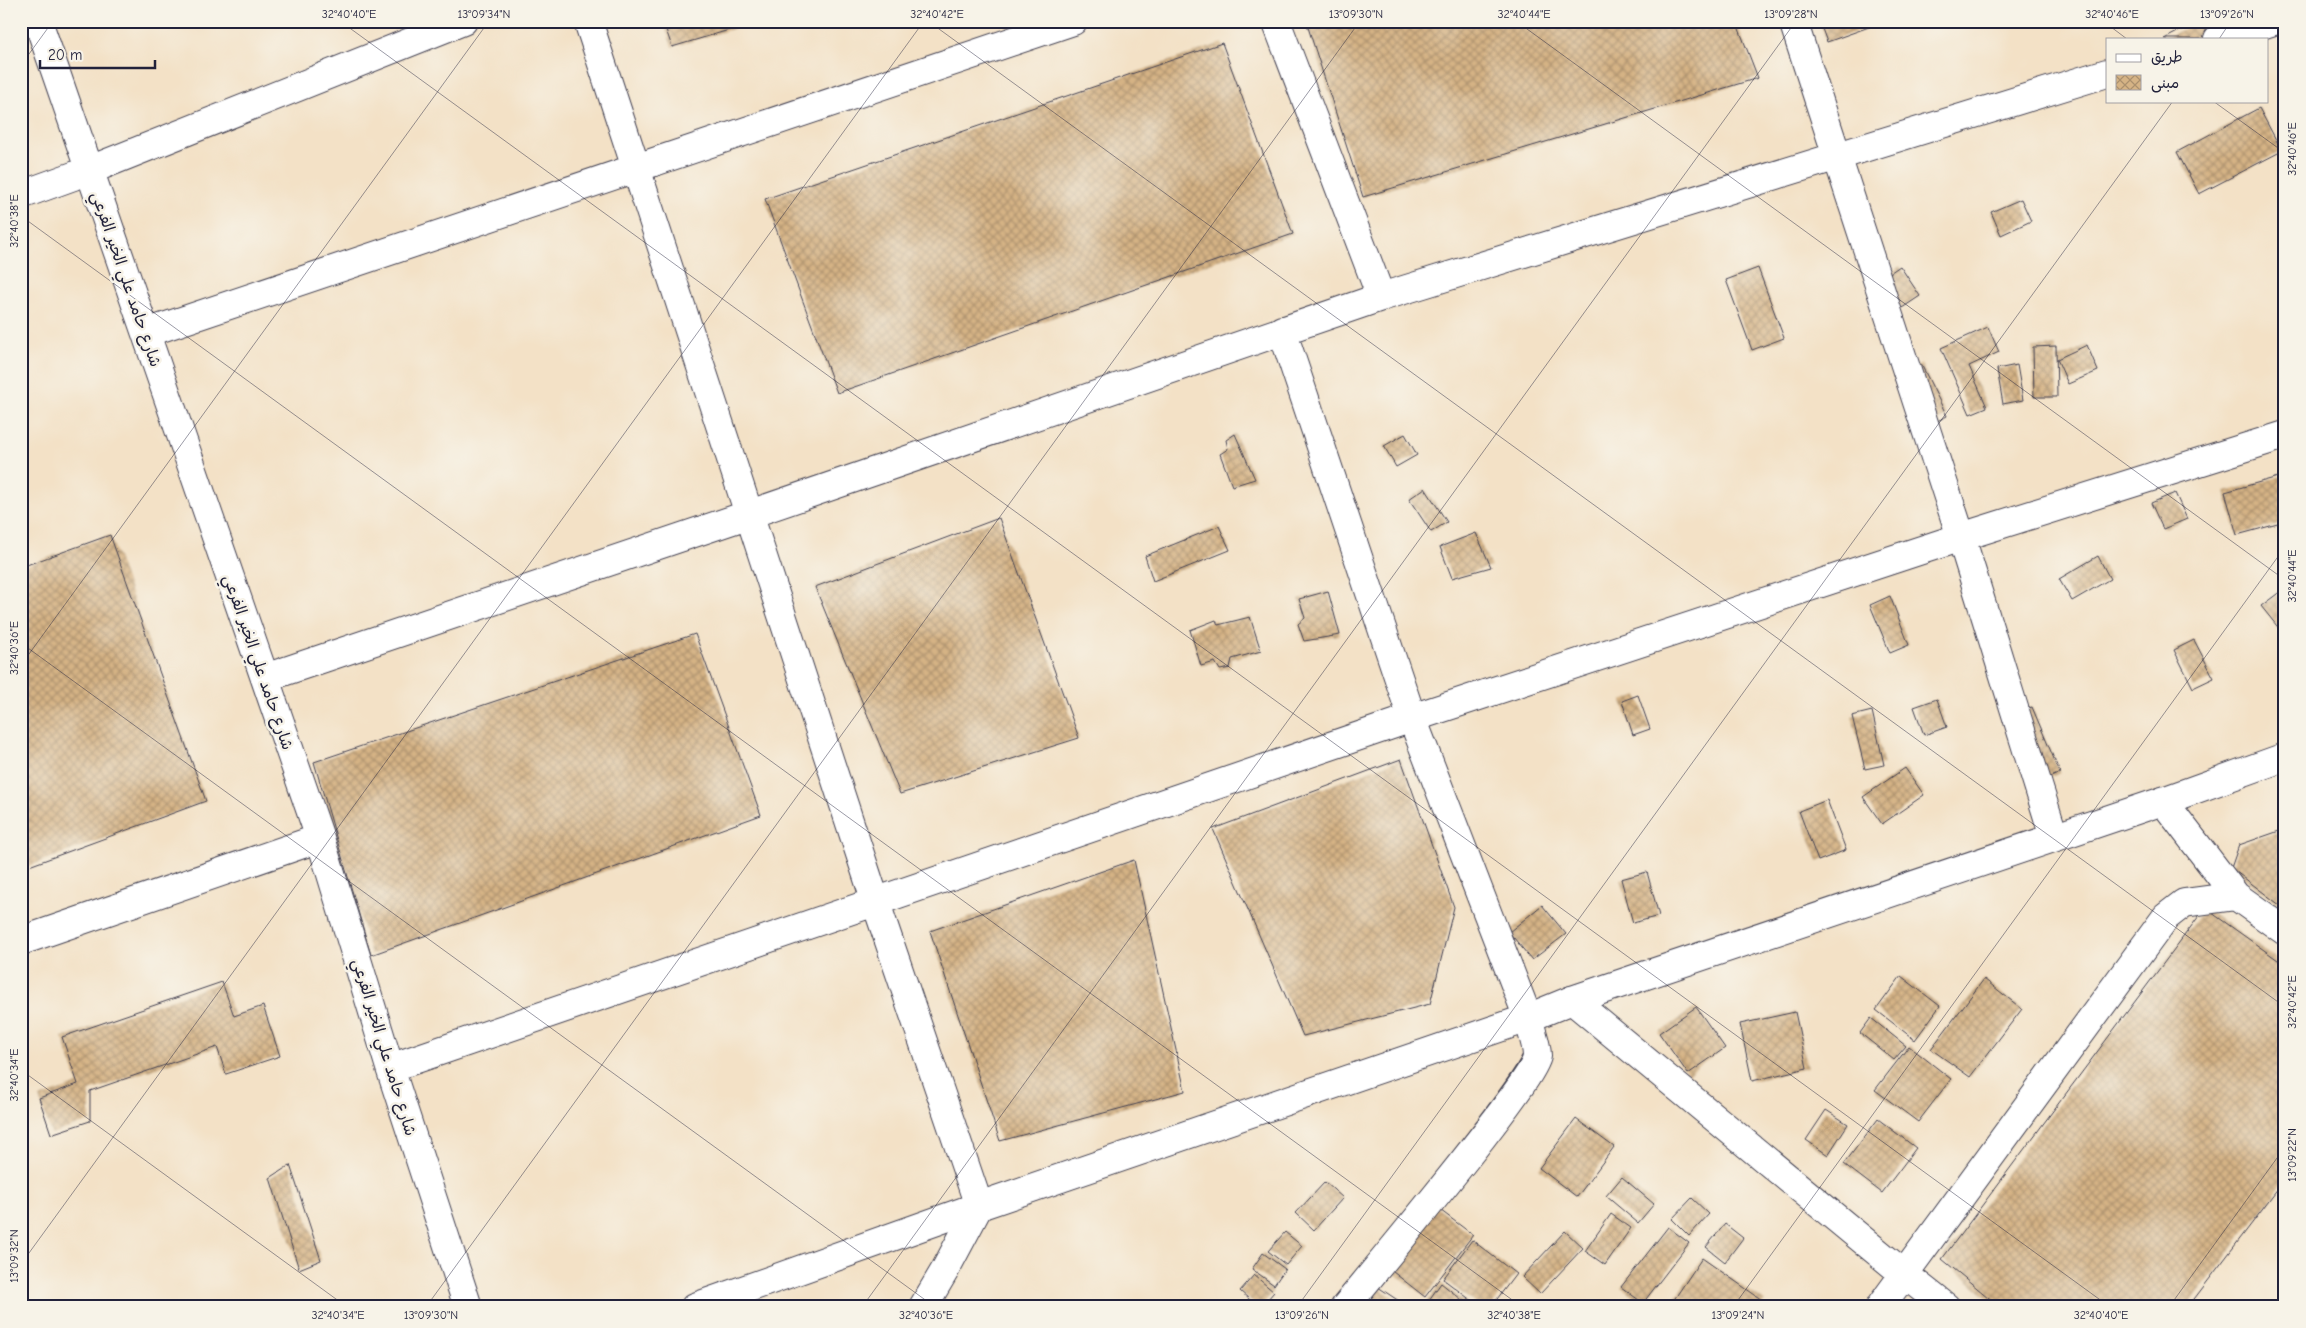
<svg xmlns="http://www.w3.org/2000/svg" width="2306" height="1328" font-family="'Comic Neue','Playpen Sans Arabic',sans-serif">
	<style>
		.building { fill: url(#building-cross-hatch) }
		.lines { fill: none; stroke-linecap: round; stroke-linejoin: round }
		.minor-casing { stroke: #413f50; stroke-width: 30 }
		.major-casing { stroke: #413f50; stroke-width: 30 }
		.minor { stroke: #fff; stroke-width: 28 }
		.major { stroke: #fff; stroke-width: 28 }
		.ticks { fill: none; stroke: #22223b; stroke-width: 1; stroke-opacity: 0.45 }
		.labels { text-anchor: middle; stroke-width: 5; stroke-linejoin: round; paint-order: stroke }
		.street-label { font-size: 16px; fill: #22223b; stroke: #f7f3e8 }
		.neatline { fill: none; stroke: #22223b; stroke-width: 2 }
		.ticks-label { font-size: 12px; text-anchor: middle; fill: #22223b }
	</style>
	<defs>
		<pattern id="building-cross-hatch" width="8" height="8" patternUnits="userSpaceOnUse" patternTransform="scale(1.25)"><rect width="8" height="8" fill="#d5b385"/><path d="M0 0l8 8M0 8l8-8" fill="none" stroke="#ac916e"/></pattern>
	</defs>
	<rect width="100%" height="100%" fill="#f7f3e8"/>
	<filter id="ink" filterUnits="userSpaceOnUse"><feTurbulence type="fractalNoise" baseFrequency=".02" numOctaves="2"/><feDisplacementMap in="SourceGraphic" scale="10" xChannelSelector="R" yChannelSelector="G"/><feConvolveMatrix kernelMatrix="1 2 1 2 8 2 1 2 1" color-interpolation-filters="sRGB"/></filter>
	<filter id="wash" filterUnits="userSpaceOnUse"><feTurbulence type="fractalNoise" baseFrequency=".0096" numOctaves="4" result="noise"/><feDisplacementMap in="SourceGraphic" scale="20" xChannelSelector="R" yChannelSelector="G"/><feGaussianBlur stdDeviation="1.12" result="paint"/><feColorMatrix in="noise" values="0 0 0 0 0 0 0 0 0 0 0 0 0 0 0 0 0 1.4 0 .05"/><feComposite in="paint" operator="in"/></filter>
	<g filter="url(#wash)">
		<rect width="100%" height="100%" fill="#f3e1c6"/>
		<g id="blocks">
			<path class="building" d="M663,21H755L756,22L672,47Z
				M1306,21H1736L1758,78L1363,197Z
				M1819,21H1883V22L1827,42Z
				M2199,21H2251L2260,39H2164Z
				M1222,43L1293,234L837,393L765,199Z
				M2259,108L2282,151L2199,194L2177,152Z
				M2021,199L2031,221L2001,235L1991,212Z
				M1900,266L1920,296L1902,308L1881,279Z
				M1758,268L1784,338L1752,350L1726,280Z
				M1988,327L1999,352L1969,366L1987,407L1970,414L1941,348Z
				M2087,345L2098,371L2068,384L2057,359Z
				M2056,346L2057,397H2034L2033,347Z
				M1921,364L1947,416L1920,430L1894,378Z
				M2017,365L2023,400L2003,404L1997,369Z
				M1235,434L1255,479L1232,486L1220,454L1228,449L1226,440Z
				M1405,434L1417,455L1396,467L1384,446Z
				M2285,475V522L2237,535L2225,492Z
				M1425,488L1447,522L1431,532L1409,499Z
				M2175,493L2187,519L2163,529L2151,503Z
				M999,518L1079,738L900,794L815,587Z
				M1219,526L1230,550L1153,581L1145,556Z
				M1476,533L1491,567L1452,578L1440,547Z
				M110,535L206,801L21,869V567Z
				M2098,556L2110,579L2072,601L2059,579Z
				M2285,588V636L2261,606Z
				M1328,591L1340,635L1304,641L1298,624L1305,618L1299,599Z
				M1890,596L1909,645L1890,653L1870,605Z
				M1250,617L1261,651L1232,659L1230,668L1220,670L1215,662L1201,666L1190,630L1216,620L1218,625Z
				M695,634L761,815L371,955L314,762Z
				M2194,640L2214,678L2193,688L2174,650Z
				M1638,695L1650,729L1633,735L1622,701Z
				M1937,699L1947,727L1924,735L1914,707Z
				M2032,707L2060,773L2035,784L2006,717Z
				M1872,711L1884,765L1865,769L1852,716Z
				M1401,759L1454,907L1430,1004L1303,1036L1213,829Z
				M1905,768L1924,795L1882,824L1863,797Z
				M1827,800L1846,850L1818,861L1799,811Z
				M2285,829V909L2231,868L2239,845Z
				M1134,860L1185,1091L1000,1141L930,931Z
				M1647,872L1659,916L1633,923L1621,879Z
				M1542,905L1566,934L1532,960L1509,932Z
				M2205,908L2285,965V1180L2188,1307H2000L1942,1259Z
				M1901,976L1940,1006L1915,1040L1876,1010Z
				M1984,979L2022,1009L1970,1077L1931,1049Z
				M222,982L234,1016L263,1006L280,1056L226,1074L217,1047L90,1091V1121L51,1134L39,1098L78,1084L62,1037Z
				M1696,1007L1725,1048L1688,1074L1659,1033Z
				M1795,1012L1807,1068L1752,1081L1740,1024Z
				M1871,1018L1906,1046L1894,1060L1860,1033Z
				M1909,1046L1951,1079L1918,1122L1875,1090Z
				M1826,1110L1848,1124L1828,1155L1806,1140Z
				M1576,1119L1614,1147L1577,1197L1539,1168Z
				M1878,1119L1916,1148L1882,1193L1844,1164Z
				M290,1165L321,1260L299,1269L270,1178Z
				M1622,1177L1654,1204L1638,1223L1606,1196Z
				M1325,1182L1343,1198L1314,1230L1296,1213Z
				M1692,1198L1709,1214L1689,1236L1672,1219Z
				M1436,1207L1473,1235L1425,1297L1388,1268Z
				M1611,1214L1631,1228L1605,1265L1585,1251Z
				M1725,1224L1743,1238L1725,1262L1706,1247Z
				M1668,1227L1689,1243L1643,1303L1621,1287Z
				M1565,1231L1583,1248L1540,1294L1522,1277Z
				M1285,1232L1302,1246L1286,1265L1268,1251Z
				M1472,1240L1516,1274L1491,1307H1480L1443,1279Z
				M1263,1253L1285,1269L1274,1285L1252,1269Z
				M1702,1258L1765,1302L1761,1307H1669Z
				M1254,1275L1274,1292L1261,1307H1258L1240,1291Z
				M1372,1283L1408,1307H1357Z
				M1441,1283L1471,1307H1424Z"/>
		</g>
	</g>
	<g filter="url(#ink)">
		<use href="#blocks" fill-opacity="0" stroke="#413f50" stroke-width="1"/>
		<g class="lines">
			<defs>
				<path id="minor" d="M38,21L320,838L390,1068L468,1307
					M588,21L876,903L979,1206L945,1270L923,1307
					M1276,21L1381,297
					M1793,21L1961,537L2054,837
					M2218,39L2274,21
					M21,195L90,170L463,21
					M1282,330L1412,718L1528,1018C1531,1030 1537,1044 1537,1056C1536,1078 1371,1275 1345,1307
					M146,333L1073,21
					M265,678L750,514L1381,297L2107,73
					M2163,801L2236,896L2285,931
					M21,941L320,838
					M1572,1000L1904,1274L1946,1307
					M390,1068L1412,718L1961,537L2285,435
					M1880,1307L2166,917L2184,903L2236,896"/>
				<path id="major" d="M695,1307L979,1206L1528,1018L1572,1000L2163,801L2285,757"/>
			</defs>
			<use href="#minor" class="minor-casing"/>
			<use href="#major" class="major-casing"/>
			<use href="#minor" class="minor"/>
			<use href="#major" class="major"/>
		</g>
	</g>
	<path class="ticks" d="M340,21L2110,1307M928,21L2285,1007M1516,21L2285,580M2103,21L2127,39M2219,39L2231,21M21,65L53,21M2213,101L2285,153M21,216L1522,1307M21,643L935,1307M21,665L489,21M21,1070L347,1307M21,1264L924,21M426,1307L1360,21M862,1307L1796,21M1297,1307L2173,101M1733,1307L2285,547M2169,1307L2285,1147"/>
	<g class="labels">
		<g class="street-label">
			<text transform="translate(127 279) rotate(71)" y="6">شارع حامد علي الخير الفرعي</text>
			<text transform="translate(259 662) rotate(71)" y="6">شارع حامد علي الخير الفرعي</text>
			<text transform="translate(385 1047) rotate(73)" y="6">شارع حامد علي الخير الفرعي</text>
		</g>
	</g>
	<rect width="2306" height="1328" fill="none" stroke="#f7f3e8" stroke-width="55"/>
	<rect x="2106" y="38" width="162" height="65" fill="#f7f3e8" stroke="#a29fa3"/>
	<rect x="2116" y="54" width="25" height="8" fill="#ffffff" stroke="#a29fa3"/>
	<text x="2151" y="62" font-size="15" fill="#22223b">طريق</text>
	<rect x="2116" y="75" width="25" height="15" fill="url(#building-cross-hatch)" stroke="#a29fa3"/>
	<text x="2151" y="88" font-size="15" fill="#22223b">مبنى</text>
	<path d="M40 60v8h115v-8" fill="none" stroke="#22223b" stroke-width="2.5"/>
	<text x="48" y="60" font-size="15" fill="#22223b" stroke="#f7f3e8" stroke-width="4" paint-order="stroke">20 m</text>
	<rect x="28" y="28" width="2250" height="1272" class="neatline"/>
	<g class="ticks-label">
		<text x="349" y="18">32°40'40"E</text>
		<text x="484" y="18">13°09'34"N</text>
		<text x="937" y="18">32°40'42"E</text>
		<text x="1356" y="18">13°09'30"N</text>
		<text x="1524" y="18">32°40'44"E</text>
		<text x="1791" y="18">13°09'28"N</text>
		<text x="2112" y="18">32°40'46"E</text>
		<text x="2227" y="18">13°09'26"N</text>
		<text transform="translate(2292 149) rotate(-90)" y="4">32°40'46"E</text>
		<text transform="translate(14 221) rotate(-90)" y="4">32°40'38"E</text>
		<text transform="translate(2292 576) rotate(-90)" y="4">32°40'44"E</text>
		<text transform="translate(14 648) rotate(-90)" y="4">32°40'36"E</text>
		<text transform="translate(2292 1002) rotate(-90)" y="4">32°40'42"E</text>
		<text transform="translate(14 1075) rotate(-90)" y="4">32°40'34"E</text>
		<text transform="translate(2292 1155) rotate(-90)" y="4">13°09'22"N</text>
		<text transform="translate(14 1256) rotate(-90)" y="4">13°09'32"N</text>
		<text x="338" y="1319">32°40'34"E</text>
		<text x="431" y="1319">13°09'30"N</text>
		<text x="926" y="1319">32°40'36"E</text>
		<text x="1302" y="1319">13°09'26"N</text>
		<text x="1514" y="1319">32°40'38"E</text>
		<text x="1738" y="1319">13°09'24"N</text>
		<text x="2101" y="1319">32°40'40"E</text>
	</g>
</svg>
